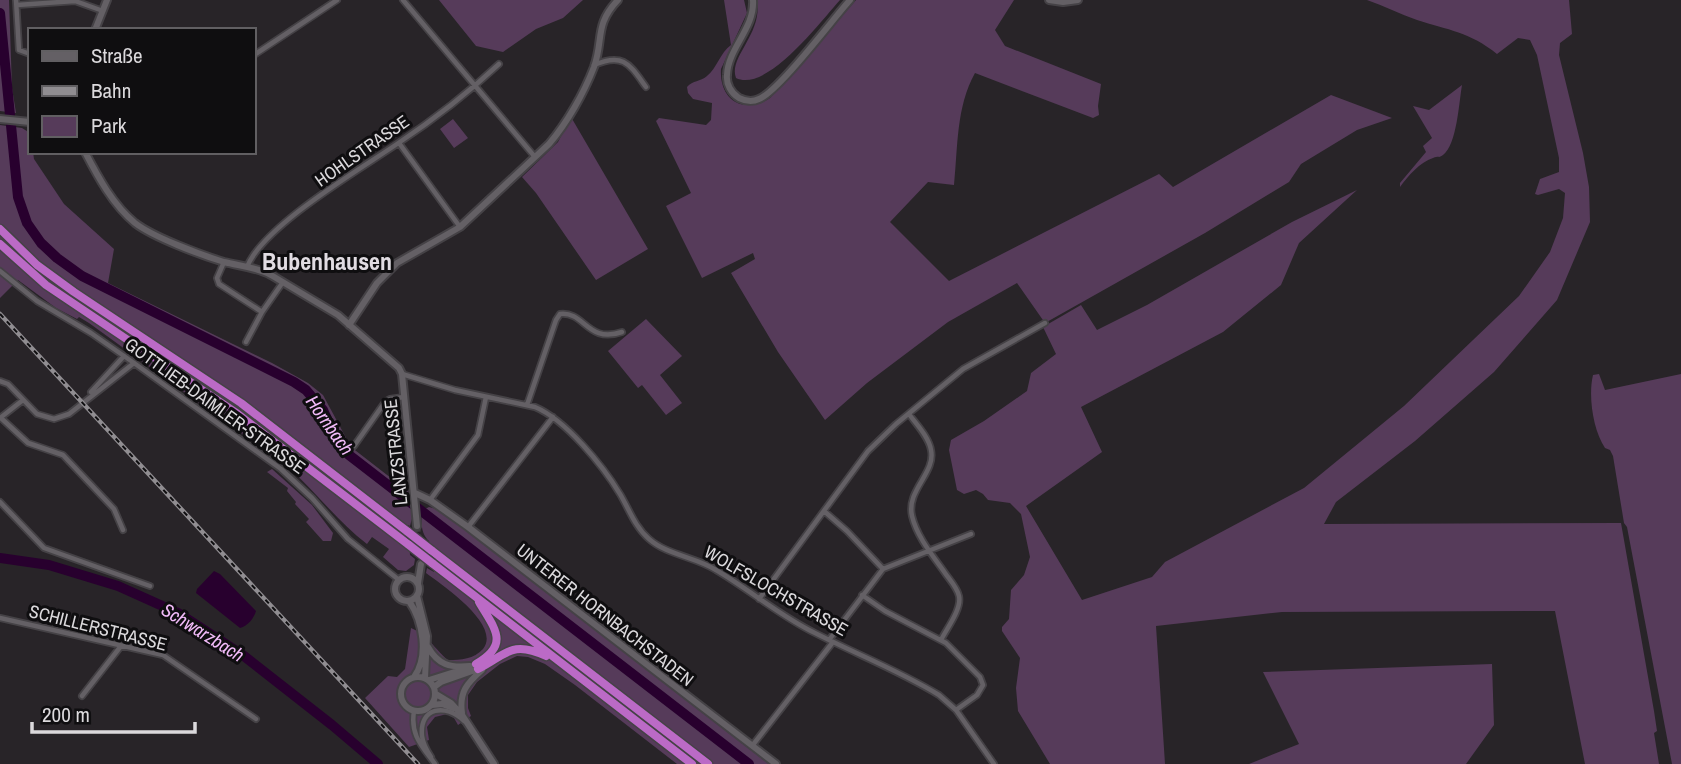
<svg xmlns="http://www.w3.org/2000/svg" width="1681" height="764" font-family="'Archivo Narrow',sans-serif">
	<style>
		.green { fill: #563b5a }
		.water { fill: #28002e }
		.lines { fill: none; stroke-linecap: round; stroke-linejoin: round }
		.river { stroke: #28002e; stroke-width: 10 }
		.secondary-tunnel { stroke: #433f43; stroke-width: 6; stroke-dasharray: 6 3; stroke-linecap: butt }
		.street-casing { stroke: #454246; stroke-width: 8 }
		.secondary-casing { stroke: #454246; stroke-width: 10 }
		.highway-casing { stroke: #454246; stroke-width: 11 }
		.street { stroke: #646065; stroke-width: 4.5 }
		.secondary { stroke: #646065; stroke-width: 6 }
		.highway { stroke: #bb6ac6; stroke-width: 8 }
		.rail-casing { stroke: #908d91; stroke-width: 4.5 }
		.rail { stroke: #0f0e10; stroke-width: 2; stroke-dasharray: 5; stroke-linecap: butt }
		.highway-bridge-casing { stroke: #454246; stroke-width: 11; stroke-linecap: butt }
		.highway-bridge { stroke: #bb6ac6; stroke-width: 8 }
		.labels { text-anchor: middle; stroke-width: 6; stroke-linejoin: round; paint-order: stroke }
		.street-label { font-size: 18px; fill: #dbd9dc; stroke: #0f0e10 }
		.water-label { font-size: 19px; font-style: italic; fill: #f1baf8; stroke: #0f0e10 }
		.district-label { font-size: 24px; font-weight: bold; fill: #e1dce2; stroke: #0f0e10 }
	</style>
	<rect width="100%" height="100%" fill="#282428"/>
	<path class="green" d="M0,0H9L12,88L16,113L0,111Z
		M439,0H583L563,18L536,29L503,52L476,46Z
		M724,0H744L747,13L721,69C719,100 744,115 770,98L856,0H1014L995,30L1005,46L1101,84L1098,106L1099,115L1093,118L975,73C956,107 958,147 954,185L928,182L890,222L949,281L1159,174L1173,187L1331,95L1392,118L1357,130L1301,164L1289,182L1205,233L1045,323L1017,283L948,322L867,383L825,420L778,352L731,273L755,259L753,253L702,278L666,206L691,193L656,121L659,118L706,125L711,120L712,103L693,99L688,93L687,87C693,80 700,82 707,76C717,68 720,53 731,45Z
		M757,0H840C821,21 767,93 736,78C728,57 763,34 757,0Z
		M1367,0H1569L1572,34L1560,43L1559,55L1583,153L1589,187L1590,222L1557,300L1494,372L1415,441L1336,502L1324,524L1621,523L1654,711L1657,731L1654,733L1659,764H1585L1555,611L1282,612L1156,626L1165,764H1050L1018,711L1016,688L1020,658L1002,631V627L1009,619L1011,590L1024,575L1030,557L1021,514L1010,503L988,500L983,494L976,490L964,494L957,490L949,450L951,440L984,421L1027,391L1031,373L1056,354L1043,327L1081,305L1097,330L1147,305L1292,222L1357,190L1299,243L1281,285L1223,332L1081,407L1102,452L1026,506L1082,600L1152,577L1165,562L1304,488L1404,406L1519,296L1550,252L1563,218L1565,193L1559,189L1538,195L1535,194L1540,179L1559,172V158L1537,55L1530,40L1518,38L1497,54C1470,32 1448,30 1417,20C1400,14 1384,6 1367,0Z
		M1462,85C1459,102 1457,145 1443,155C1437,159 1441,155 1433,158C1420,162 1408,176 1400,187V183L1426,152L1423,146L1432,138L1413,106L1429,110Z
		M571,117L648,249L596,280L536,193L522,177L558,142Z
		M453,119L468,138L454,148L440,129Z
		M0,125L22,128L30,133V152H33L34,159L64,204L114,249L108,283L272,363L308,383L323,395L351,447L409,492L412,518L410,526L408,525L410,555L415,559L414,565L406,571L398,570L383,557L389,549L372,537L367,544C338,522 316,492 289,468L89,323L79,317L77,319L56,308L18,280L0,298Z
		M646,319L682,356L660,375L682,403L666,415L642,385L638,388L608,351Z
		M1599,374L1605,390L1681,374V764H1672L1627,527L1624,523L1613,456L1610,450L1605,448C1593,430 1588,396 1593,375Z
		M272,469L312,505L333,533L331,541H323L306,522L309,519L295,504L296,502L287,491L288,488L267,472Z
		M429,507L440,510L769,764H677L575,685L545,664L528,657L517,656L500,664L477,682L468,695V708L471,716L458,725L454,718L447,714L435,717L427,727L429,740L409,747L365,698L388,676L397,677L405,669L411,628C429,635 434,649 448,660C461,660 474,659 483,649C502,625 442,585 426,573L427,568L434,572L429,541C421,534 420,520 423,510Z
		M1492,664L1494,725L1466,764H1249L1299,744L1263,672Z"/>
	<path class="water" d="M214,571L220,574L256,611C254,618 248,626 240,628L196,593L197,589Z"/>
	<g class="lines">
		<path class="river" d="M0,13L18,197L27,223L41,243L57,258L82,276L294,382L306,390L323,410L338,443L349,455L749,764
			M0,558L49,565L118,586L178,613L244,656L332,725L378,764"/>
		<path class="secondary-tunnel" d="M417,526L421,556"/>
		<defs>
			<path id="street" d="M16,0L19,50L30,54
				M403,0L535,157
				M17,5L75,1L103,11
				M254,55L337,0
				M594,65C624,52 630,65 646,87
				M399,143L460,227
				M224,262L217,278L219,284L262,312
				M247,267C263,226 359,170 397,144C433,120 467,94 499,64
				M0,271L37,301L91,333L134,363L281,469L312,498L348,539L399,580
				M246,342L262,312L283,282
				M402,374L455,390L535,407C566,420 603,466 620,494C629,509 635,527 649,539C667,555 696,557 716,570C750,590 780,616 815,633C856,654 900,671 939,695L956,710L994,764
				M0,381L8,384L37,414L54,419L69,414L134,363
				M91,392L124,356
				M527,405L556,320L560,314C585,311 587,344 622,332
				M909,414C916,424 929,437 931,450C936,473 906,490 912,516C917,537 933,556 945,573C949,579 957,587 959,596C962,609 947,628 941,640
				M0,418L23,400
				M1,418L28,443L63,455L114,509L123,530
				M354,446L385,402L390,399L404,397
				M430,500L478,435L486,397
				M0,502L44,548L150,586
				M824,511L847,531L883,569
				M468,527L553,417
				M862,595L885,611L946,643L980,677L983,685L977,695L956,710
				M759,599L868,451L896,424L963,369L1045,323
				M0,618L163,655L256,719
				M829,640L883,569L971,534
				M82,696L121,646
				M414,711C410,735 422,746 435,764
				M752,746L833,642
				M431,757C427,751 423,744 422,736C419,707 446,703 464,721"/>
			<path id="secondary" d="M753,0C755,28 728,48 727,75C726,84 731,93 739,98C745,101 753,102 759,99C779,91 832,20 850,0
				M1049,0L1063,2L1078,0
				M95,30L107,0
				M0,119L30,122
				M85,152C98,177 113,205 135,223C153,237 201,255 224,262C240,266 256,267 271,275L338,315L399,368L402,374L417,526
				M349,325L377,283L397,263L460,227L549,144C567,123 584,93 594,67C604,39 594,25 618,0
				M415,493L430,500L468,527L776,764
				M395 589a12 12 0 1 1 24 0a12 12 0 1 1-24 0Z
				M418,583L421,564
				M417,596L427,636L425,678
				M409,601C423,621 429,656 414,677
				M428,647C438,665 450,668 470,666
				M401 694a17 17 0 1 1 34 0a17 17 0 1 1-34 0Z
				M429,680L467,668
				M434,687L441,682L478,669
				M436,694L451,703L462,715L494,764
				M432,705L442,704L453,708
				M462,713C459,692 467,683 482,670"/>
			<path id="highway" d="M0,229L37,265L74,292L241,403L408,532
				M0,244L46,285L235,412L409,545
				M431,550L708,764
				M432,563L692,764
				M476,664C511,644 494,628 479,602
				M478,669C507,654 512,640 546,656"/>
		</defs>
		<use href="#street" class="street-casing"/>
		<use href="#secondary" class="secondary-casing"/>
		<use href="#highway" class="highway-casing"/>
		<use href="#street" class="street"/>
		<use href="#secondary" class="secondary"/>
		<use href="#highway" class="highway"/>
		<defs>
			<path id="rail" d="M0,314L418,764"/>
		</defs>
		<use href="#rail" class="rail-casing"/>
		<use href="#rail" class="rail"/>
		<defs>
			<path id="highway-bridge" d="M408,532L431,550
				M409,545L432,563"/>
		</defs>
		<use href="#highway-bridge" class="highway-bridge-casing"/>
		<use href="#highway-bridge" class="highway-bridge"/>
	</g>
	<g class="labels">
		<g class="street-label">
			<text transform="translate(362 151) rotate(-35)" y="6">HOHLSTRASSE</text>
			<text transform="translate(215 406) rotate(36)" y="6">GOTTLIEB-DAIMLER-STRASSE</text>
			<text transform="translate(396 452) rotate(-96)" y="6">LANZSTRASSE</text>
			<text transform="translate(776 591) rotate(30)" y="6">WOLFSLOCHSTRASSE</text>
			<text transform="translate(605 615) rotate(38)" y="6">UNTERER HORNBACHSTADEN</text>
			<text transform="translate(98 628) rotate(14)" y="6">SCHILLERSTRASSE</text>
		</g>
		<g class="water-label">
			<text transform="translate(330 425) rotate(55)" y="7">Hornbach</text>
			<text transform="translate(203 632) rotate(32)" y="7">Schwarzbach</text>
		</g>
		<g class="district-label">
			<text x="327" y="270">Bubenhausen</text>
		</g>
	</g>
	<rect x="28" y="28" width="228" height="126" fill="#0f0e10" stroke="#615f62" stroke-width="2"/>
	<rect x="42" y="51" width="35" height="10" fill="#646065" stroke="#615f62" stroke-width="2"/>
	<text x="91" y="63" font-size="21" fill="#dbd9dc">Straße</text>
	<rect x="42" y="86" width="35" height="10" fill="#908d91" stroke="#615f62" stroke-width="2"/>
	<text x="91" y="98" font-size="21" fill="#dbd9dc">Bahn</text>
	<rect x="42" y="116" width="35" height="21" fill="#563b5a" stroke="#615f62" stroke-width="2"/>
	<text x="91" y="133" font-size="21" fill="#dbd9dc">Park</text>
	<path d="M32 722v10h163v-10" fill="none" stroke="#dbd9dc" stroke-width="3.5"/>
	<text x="42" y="722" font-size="21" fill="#dbd9dc" stroke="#0f0e10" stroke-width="5" paint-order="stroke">200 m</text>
</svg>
